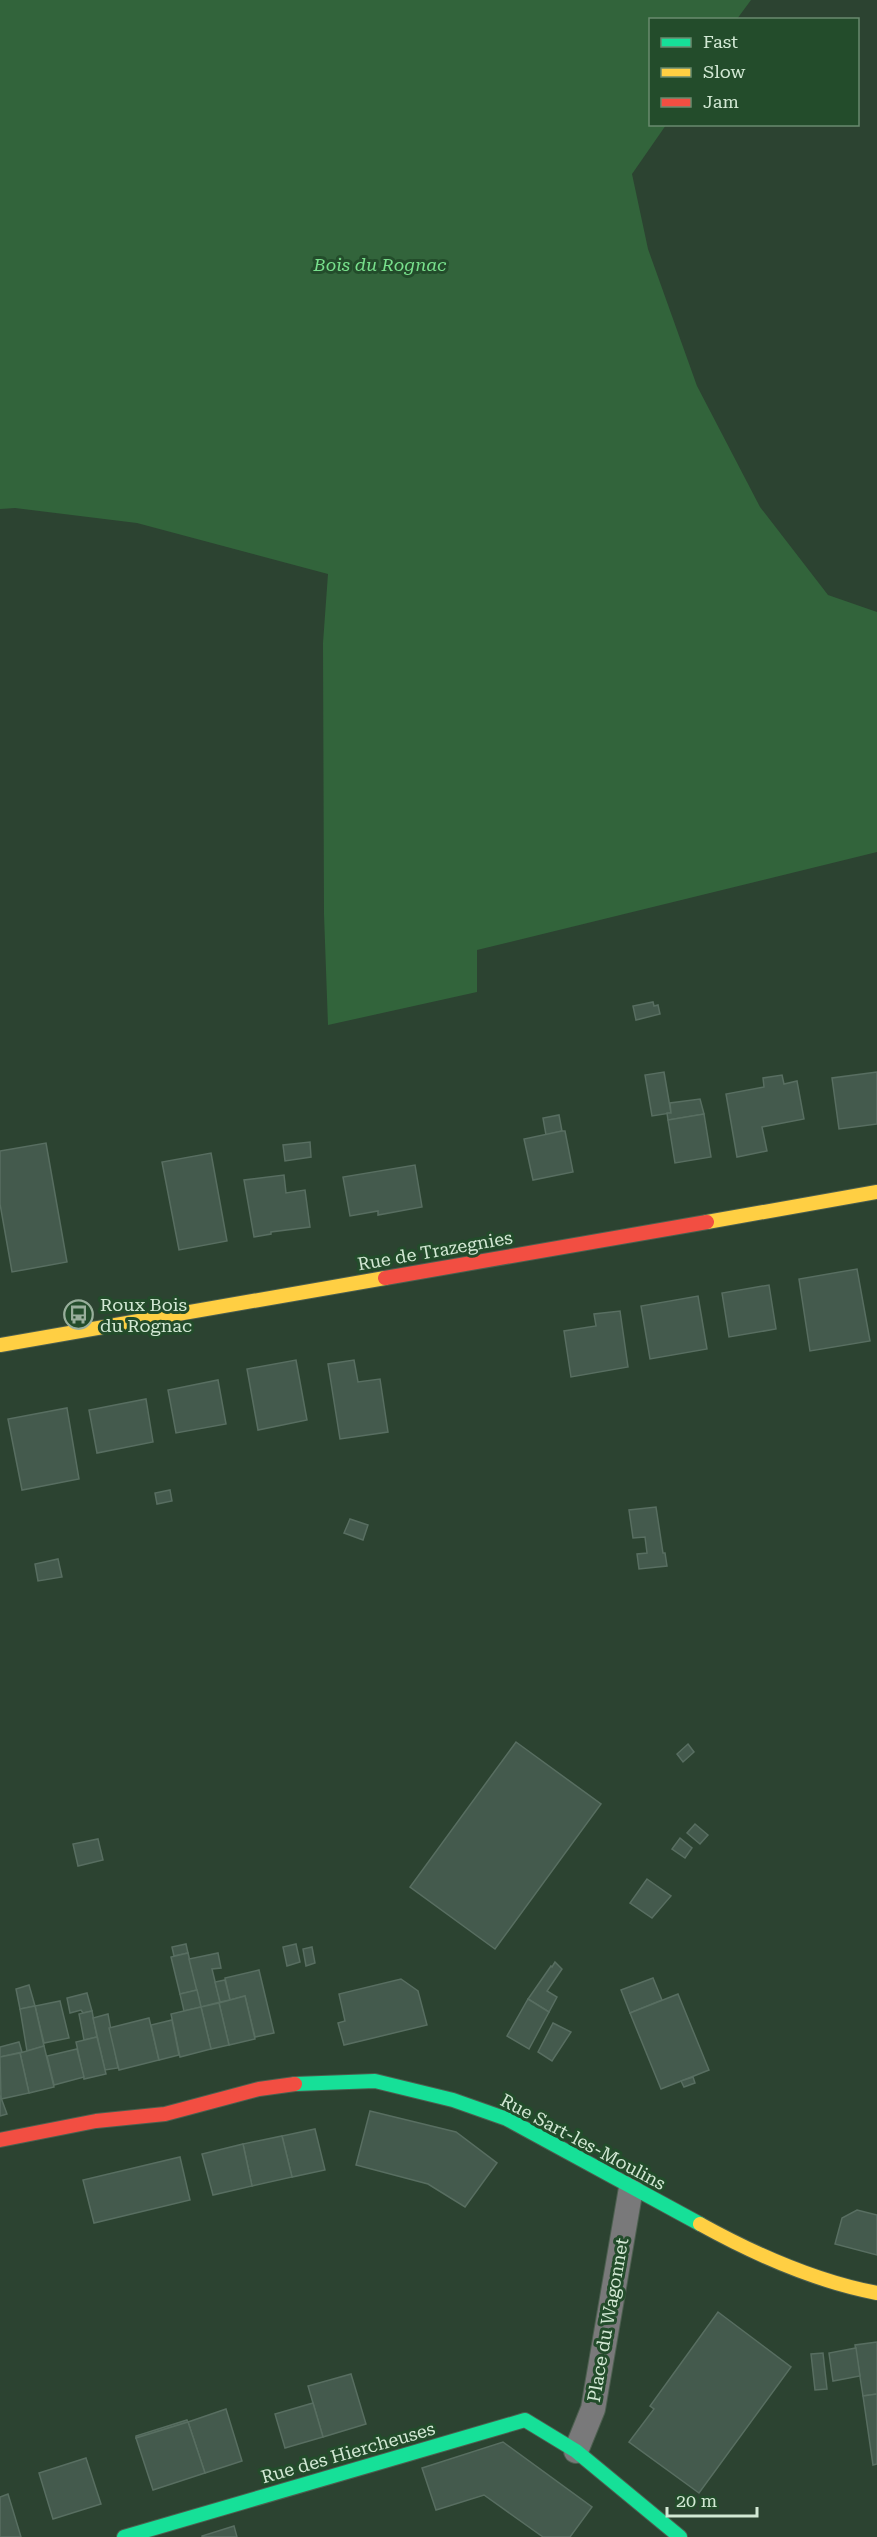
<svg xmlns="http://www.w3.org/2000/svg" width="877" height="2537" viewBox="0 0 877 2537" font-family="'Roboto Serif',serif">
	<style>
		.green { fill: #32643b }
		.building { fill: #445a4d; stroke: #586e61; stroke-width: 1.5 }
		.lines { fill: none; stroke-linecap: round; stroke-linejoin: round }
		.street-casing { stroke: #4c5f4f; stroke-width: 26 }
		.fast-casing { stroke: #4c5f4f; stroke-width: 16 }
		.slow-casing { stroke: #4c5f4f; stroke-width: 16 }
		.jam-casing { stroke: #4c5f4f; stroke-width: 16 }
		.street { stroke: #79797a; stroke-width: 24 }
		.fast { stroke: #16e098; stroke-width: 14 }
		.slow { stroke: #ffcf43; stroke-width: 14 }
		.jam { stroke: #f24e42; stroke-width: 14 }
		.labels { text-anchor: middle; stroke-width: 6; stroke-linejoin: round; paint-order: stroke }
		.park-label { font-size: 18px; font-style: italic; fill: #78e08c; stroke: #234c2b }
		.street-label { font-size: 18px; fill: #d2e8d4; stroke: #234c2b }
		.poi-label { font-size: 18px; fill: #d2e8d4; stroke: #234c2b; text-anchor: start }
	</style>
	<rect width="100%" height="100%" fill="#2c4331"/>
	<polygon class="green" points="0,0 751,0 737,19 650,20 650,124 666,125 632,174 648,249 697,386 760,507 828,595 877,612 877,852 477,950 477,992 328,1025 324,914 323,643 328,574 137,523 15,508 0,509"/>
	<g class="building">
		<polygon points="653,1002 654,1006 658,1005 660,1014 636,1020 633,1006"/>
		<polygon points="664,1072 671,1113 652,1116 645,1075"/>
		<polygon points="877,1072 877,1124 839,1129 832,1078"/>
		<polygon points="782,1075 784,1084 797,1081 804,1119 762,1127 767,1151 737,1157 726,1094 764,1087 763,1078"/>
		<polygon points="700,1099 704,1114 668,1120 667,1113 671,1113 670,1103"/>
		<polygon points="704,1114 711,1157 675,1163 668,1120"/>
		<polygon points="559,1115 562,1131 546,1135 543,1118"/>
		<polygon points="562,1131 565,1131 573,1172 533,1180 524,1139"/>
		<polygon points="310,1142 311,1157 285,1161 283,1145"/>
		<polygon points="46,1143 67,1262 12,1272 0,1204 0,1151"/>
		<polygon points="211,1153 227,1241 179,1250 162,1162"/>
		<polygon points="415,1165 422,1207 378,1215 378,1211 350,1216 343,1177"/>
		<polygon points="284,1175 286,1193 305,1190 310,1227 271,1232 271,1234 254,1237 244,1180"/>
		<polygon points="857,1269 870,1341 810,1351 799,1279"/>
		<polygon points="769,1285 776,1329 729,1337 722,1293"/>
		<polygon points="698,1296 707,1349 650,1359 641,1306"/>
		<polygon points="620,1311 628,1367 571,1377 564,1331 596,1326 594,1314"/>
		<polygon points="296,1360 307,1420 258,1430 247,1369"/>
		<polygon points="354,1360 358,1382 380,1379 388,1432 340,1439 328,1364"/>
		<polygon points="218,1380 226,1424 176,1433 168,1390"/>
		<polygon points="146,1399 153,1442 97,1453 89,1410"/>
		<polygon points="67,1408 79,1479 22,1490 8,1419"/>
		<polygon points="170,1490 172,1501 157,1504 155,1493"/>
		<polygon points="656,1507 663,1553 665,1553 667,1566 639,1569 637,1554 647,1553 645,1537 633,1538 629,1510"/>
		<polygon points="350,1519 368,1525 363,1540 344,1533"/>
		<polygon points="58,1559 62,1577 38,1581 35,1564"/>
		<polygon points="516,1742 601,1804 495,1949 410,1887"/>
		<polygon points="688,1744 694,1752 683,1762 677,1754"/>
		<polygon points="695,1824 708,1835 700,1844 687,1833"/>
		<polygon points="680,1838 692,1848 685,1858 672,1849"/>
		<polygon points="98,1839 103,1860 78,1866 73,1844"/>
		<polygon points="647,1879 671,1896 652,1918 630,1903"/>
		<polygon points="186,1944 188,1953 174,1956 172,1947"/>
		<polygon points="296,1944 300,1962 287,1966 283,1947"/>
		<polygon points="312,1947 315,1963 306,1966 303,1949"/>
		<polygon points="188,1953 197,1990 180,1994 171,1957"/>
		<polygon points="218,1953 221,1968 212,1969 220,2002 201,2007 189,1959"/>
		<polygon points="555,1962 562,1969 547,1991 557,1997 549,2012 528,1999 551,1966 552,1967"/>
		<polygon points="259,1970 274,2033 255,2037 245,1996 230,2000 225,1978"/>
		<polygon points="653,1978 662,2000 630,2013 621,1990"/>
		<polygon points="401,1979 418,1991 427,2025 344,2045 338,2023 345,2021 339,1994"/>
		<polygon points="225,1980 230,2000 220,2002 215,1982"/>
		<polygon points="29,1985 35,2006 20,2009 16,1989"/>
		<polygon points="197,1990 201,2007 184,2011 180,1994"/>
		<polygon points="87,1993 92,2011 83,2013 81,2010 70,2013 67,1998"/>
		<polygon points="678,1994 709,2070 661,2089 630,2013"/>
		<polygon points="245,1996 255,2039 229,2045 219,2003"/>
		<polygon points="528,1999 549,2012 529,2049 507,2036"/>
		<polygon points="60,2001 69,2038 44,2043 35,2006"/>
		<polygon points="219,2003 229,2045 211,2049 201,2007"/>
		<polygon points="35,2006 44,2046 27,2051 20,2009"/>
		<polygon points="201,2007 211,2049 180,2057 171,2014"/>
		<polygon points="92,2011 97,2037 84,2040 79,2014"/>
		<polygon points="108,2014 118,2068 105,2070 93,2018"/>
		<polygon points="149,2018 159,2060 119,2070 109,2028"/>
		<polygon points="172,2020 179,2055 159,2060 151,2025"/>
		<polygon points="553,2023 571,2032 552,2061 538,2052"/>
		<polygon points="97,2037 106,2074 84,2079 76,2042"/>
		<polygon points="19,2042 22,2052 0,2057 0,2047"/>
		<polygon points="44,2046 54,2087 29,2093 20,2053"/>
		<polygon points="77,2049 84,2077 54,2085 47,2056"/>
		<polygon points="20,2053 29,2093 1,2099 0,2057"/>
		<polygon points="693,2077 695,2083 684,2087 681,2081"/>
		<polygon points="0,2095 7,2114 0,2116"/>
		<polygon points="370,2111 456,2132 497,2163 465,2207 428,2184 356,2165"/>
		<polygon points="315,2129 325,2170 292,2177 282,2136"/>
		<polygon points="282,2136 292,2177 252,2186 243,2144"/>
		<polygon points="243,2144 252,2186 213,2195 202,2154"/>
		<polygon points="180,2157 190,2200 94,2223 83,2180"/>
		<polygon points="857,2210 877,2215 877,2255 835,2244 842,2218"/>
		<polygon points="718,2312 791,2367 699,2493 629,2442 654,2409 650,2406"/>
		<polygon points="877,2342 877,2394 863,2396 855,2345"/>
		<polygon points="856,2348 860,2376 833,2381 829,2353"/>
		<polygon points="823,2353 827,2389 815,2390 811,2354"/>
		<polygon points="351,2374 366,2424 323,2437 308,2386"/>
		<polygon points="877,2394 877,2464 873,2465 863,2396"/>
		<polygon points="313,2403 323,2437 285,2448 275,2414"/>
		<polygon points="226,2409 242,2461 205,2473 188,2422"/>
		<polygon points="187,2420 188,2422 136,2438 136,2436"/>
		<polygon points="188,2422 205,2473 153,2490 136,2438"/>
		<polygon points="503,2442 592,2507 570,2537 543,2537 484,2495 436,2510 422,2468"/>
		<polygon points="86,2458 101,2504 53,2519 39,2473"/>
		<polygon points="8,2494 21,2537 0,2537 0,2497"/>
		<polygon points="234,2526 237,2537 202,2537 202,2536"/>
	</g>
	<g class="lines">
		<defs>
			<polyline id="street" points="576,2451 593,2409 631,2188"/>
			<g id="fast">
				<polyline points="295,2084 375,2081 453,2100 507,2119 700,2224"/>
				<polyline points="124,2537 525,2420 576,2451 680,2537"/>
			</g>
			<g id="slow">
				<polyline points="707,1222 877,1192"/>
				<polyline points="0,1345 385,1278"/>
				<path d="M700,2224C756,2255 814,2281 877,2293"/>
			</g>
			<g id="jam">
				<polyline points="385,1278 707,1222"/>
				<polyline points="0,2140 96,2121 165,2114 259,2089 295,2084"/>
			</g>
		</defs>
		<use href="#street" class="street-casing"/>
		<use href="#fast" class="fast-casing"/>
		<use href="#slow" class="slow-casing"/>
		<use href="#jam" class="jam-casing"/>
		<use href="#street" class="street"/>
		<use href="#fast" class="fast"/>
		<use href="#slow" class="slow"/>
		<use href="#jam" class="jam"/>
	</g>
	<defs>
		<symbol id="bus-ring" viewBox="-11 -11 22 22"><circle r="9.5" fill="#234c2b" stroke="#98ae9b" stroke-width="1.5"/><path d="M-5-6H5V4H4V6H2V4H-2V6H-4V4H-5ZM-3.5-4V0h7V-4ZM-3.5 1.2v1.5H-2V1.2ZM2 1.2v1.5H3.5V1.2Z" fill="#98ae9b"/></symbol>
	</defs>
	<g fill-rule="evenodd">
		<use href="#bus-ring" x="62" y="1298" width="33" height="33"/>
	</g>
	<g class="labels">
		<g class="park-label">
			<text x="380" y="271">Bois du Rognac</text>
		</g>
		<g class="street-label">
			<text transform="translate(435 1251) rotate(-10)" y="6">Rue de Trazegnies</text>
			<text transform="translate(583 2142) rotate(28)" y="6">Rue Sart-les-Moulins</text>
			<text transform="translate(608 2320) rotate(-80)" y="6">Place du Wagonnet</text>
			<text transform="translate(348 2453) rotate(-16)" y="6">Rue des Hiercheuses</text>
		</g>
		<g class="poi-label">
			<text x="100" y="1311">Roux Bois<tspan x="100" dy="21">du Rognac</tspan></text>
		</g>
	</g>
	<rect x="649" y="18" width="210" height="108" fill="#234c2b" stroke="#698a6f" stroke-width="1.5"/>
	<rect x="661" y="38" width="30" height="9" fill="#16e098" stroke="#698a6f" stroke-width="1.5"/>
	<text x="703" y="48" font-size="18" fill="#d2e8d4">Fast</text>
	<rect x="661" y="68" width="30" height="9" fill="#ffcf43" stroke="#698a6f" stroke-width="1.5"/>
	<text x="703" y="78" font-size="18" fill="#d2e8d4">Slow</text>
	<rect x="661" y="98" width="30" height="9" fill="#f24e42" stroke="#698a6f" stroke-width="1.5"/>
	<text x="703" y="108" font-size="18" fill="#d2e8d4">Jam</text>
	<path d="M667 2507v9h90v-9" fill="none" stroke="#d2e8d4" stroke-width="3"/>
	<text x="676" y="2507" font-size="18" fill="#d2e8d4" stroke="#234c2b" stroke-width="4.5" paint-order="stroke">20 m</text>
</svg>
